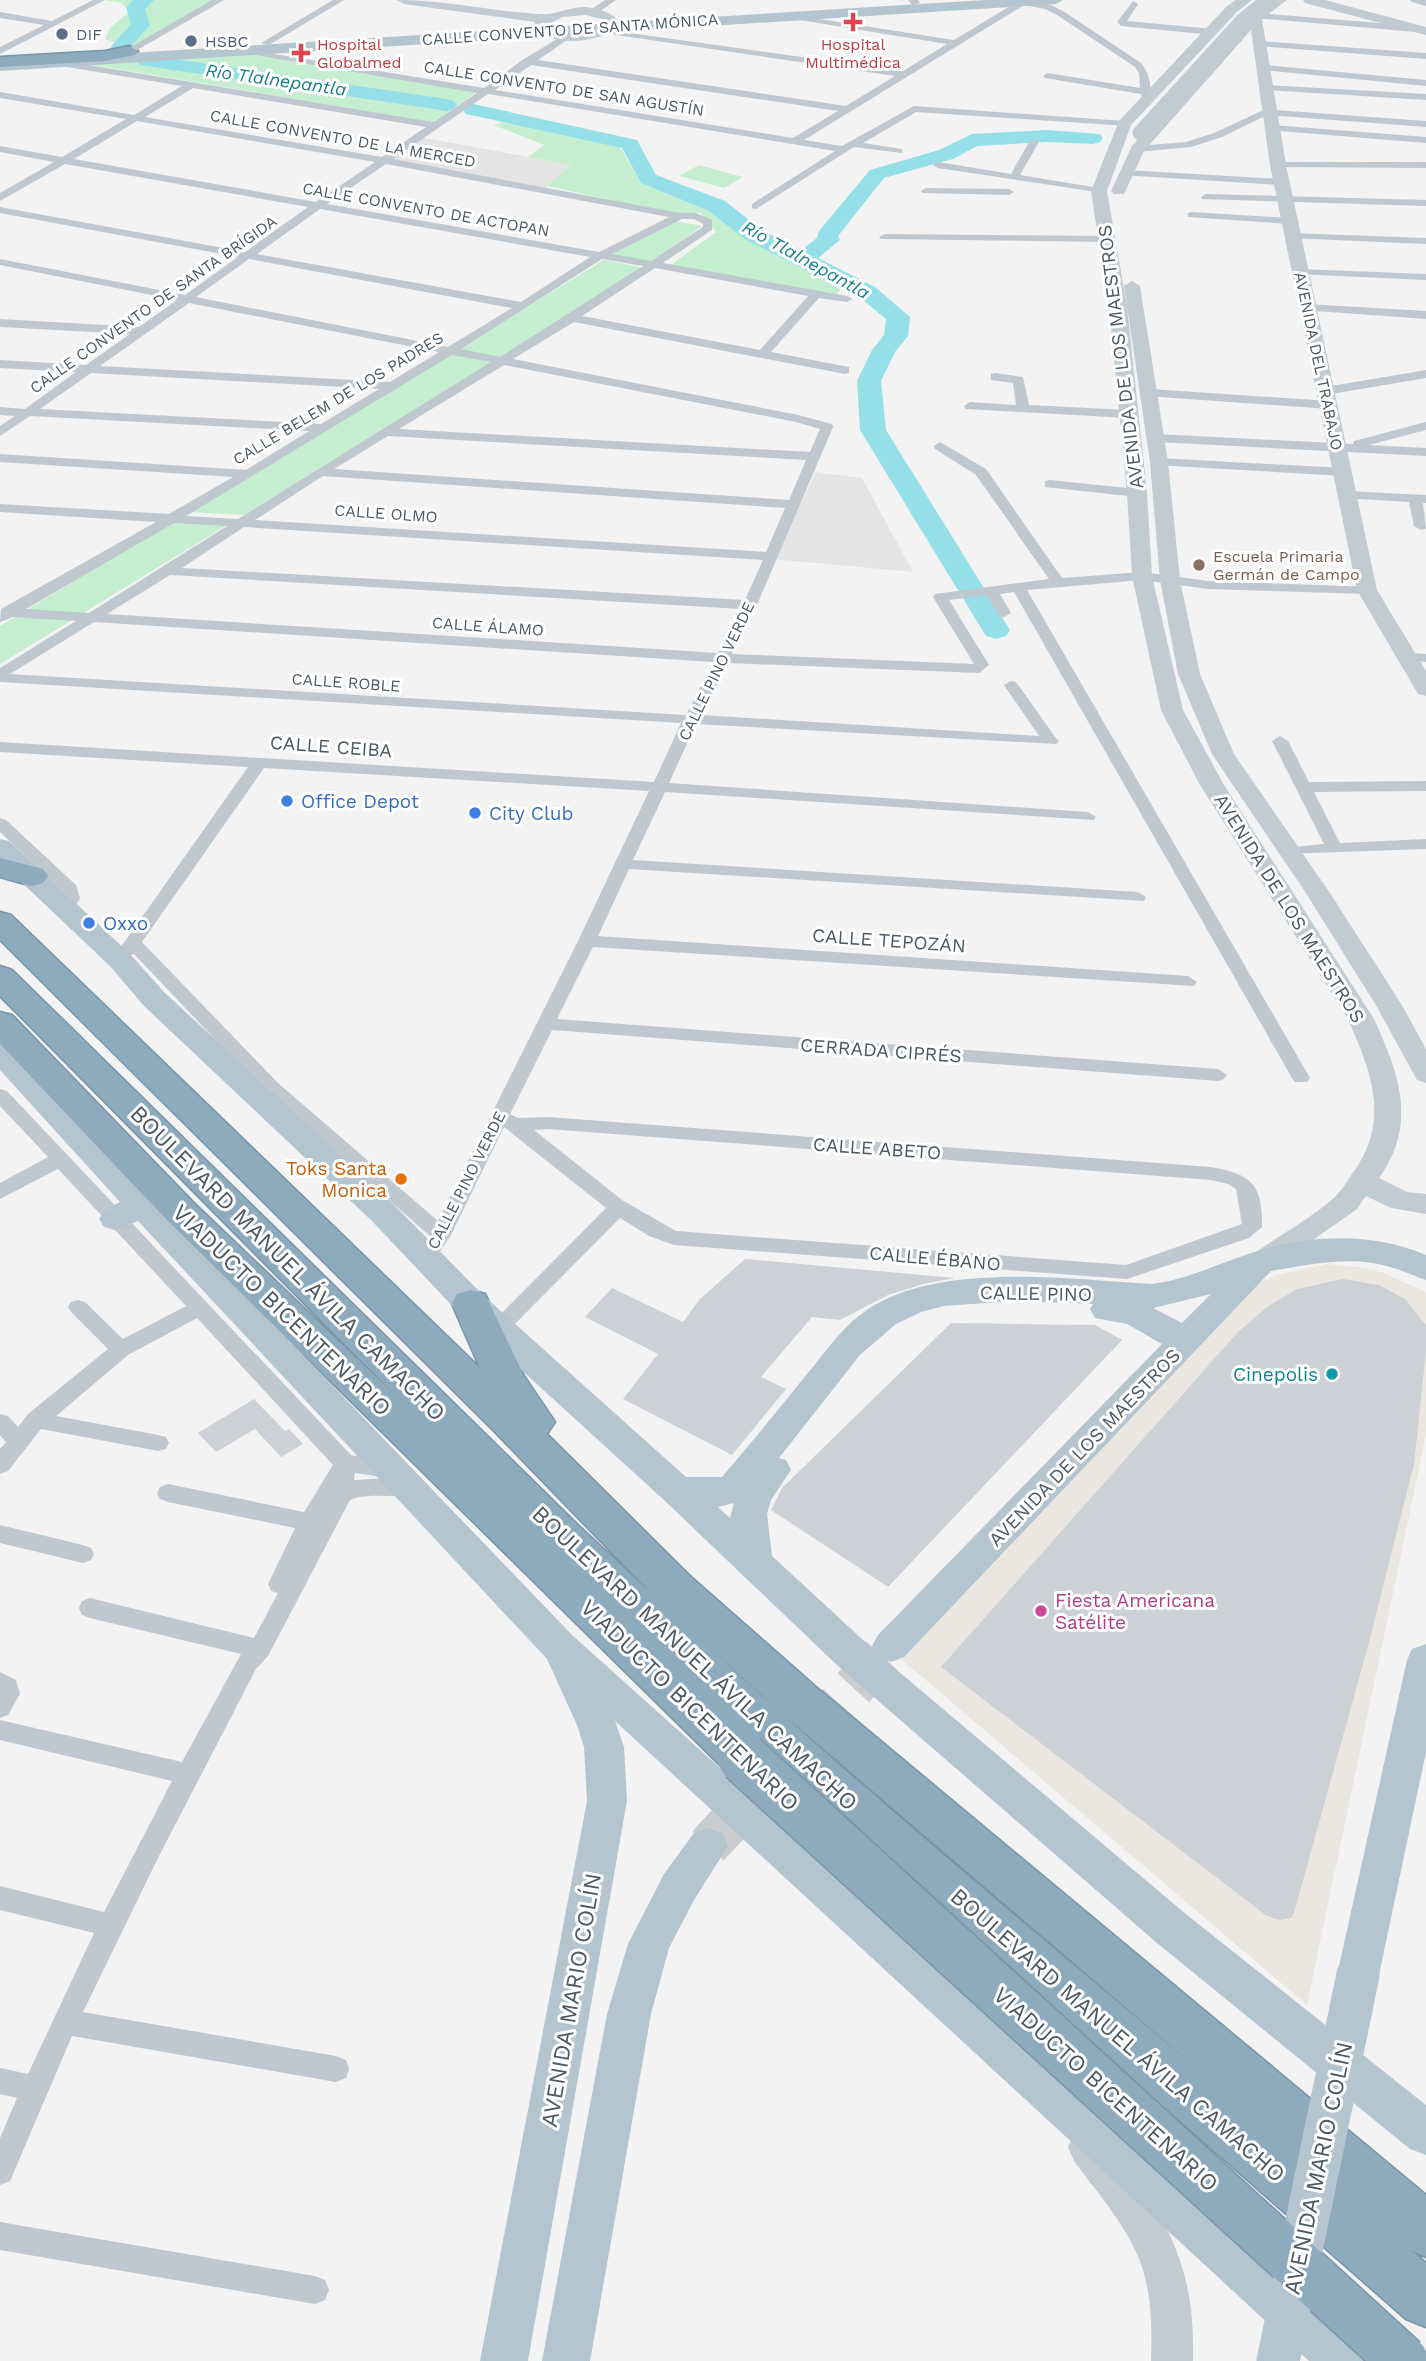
<svg xmlns="http://www.w3.org/2000/svg" width="1426" height="2361" viewBox="0 0 1426 2361" font-family="'Work Sans',sans-serif">
	<style>
		.commercial { fill: #eae7e1 }
		.education { fill: #e5e4e4 }
		.green { fill: #c5eed0 }
		.lines { fill: none; stroke-linecap: round; stroke-linejoin: round }
		.river { fill: #95e0e8; fill-rule: evenodd }
		.building { fill: #cdd0d4 }
		.primary-tunnel { stroke: #caccce; stroke-width: 43; stroke-dasharray: 43 21; stroke-linecap: butt }
		.highway-casing { stroke: #7996a9; stroke-width: 3 }
		.street { fill: #bfc8ce; fill-rule: evenodd }
		.secondary { fill: #c0cbd2; fill-rule: evenodd }
		.primary { fill: #b4c5cf; fill-rule: evenodd }
		.highway { fill: #8eaabd; fill-rule: evenodd }
		.highway-bridge-casing { stroke: #7996a9; stroke-width: 53; stroke-linecap: butt }
		.secondary-bridge { stroke: #c0cbd2; stroke-width: 15 }
		.primary-bridge { stroke: #b4c5cf; stroke-width: 43 }
		.highway-bridge { stroke: #8eaabd; stroke-width: 50 }
		.health-dot { fill: #e0444e; stroke: #fff; stroke-width: 2.5 }
		.service-dot { fill: #5c6f8a; stroke: #fff; stroke-width: 2.5 }
		.education-dot { fill: #8d6e63; stroke: #fff; stroke-width: 2.5 }
		.shop-dot { fill: #3f7fe0; stroke: #fff; stroke-width: 2.5 }
		.food-dot { fill: #e8710a; stroke: #fff; stroke-width: 2.5 }
		.culture-dot { fill: #0f9aa8; stroke: #fff; stroke-width: 2.5 }
		.hotel-dot { fill: #d1479c; stroke: #fff; stroke-width: 2.5 }
		.labels { text-anchor: middle; stroke-width: 6; stroke-linejoin: round; paint-order: stroke }
		.far-street-label { font-size: 16px; fill: #4b585f; stroke: #fff }
		.far-service-label { font-size: 16px; fill: #4e5e75; stroke: #fff; text-anchor: start }
		.far-health-label { font-size: 16px; fill: #be3a42; stroke: #fff; text-anchor: start }
		.far-education-label { font-size: 16px; fill: #785e54; stroke: #fff; text-anchor: start }
		.far-water-label { font-size: 18px; font-style: italic; fill: #157f89; stroke: #fff }
		.street-label { font-size: 19px; fill: #4b585f; stroke: #fff }
		.shop-label { font-size: 19px; fill: #366cbe; stroke: #fff; text-anchor: start }
		.food-label { font-size: 19px; fill: #c56008; stroke: #fff; text-anchor: end }
		.culture-label { font-size: 19px; fill: #0d838f; stroke: #fff; text-anchor: end }
		.hotel-label { font-size: 19px; fill: #b23c85; stroke: #fff; text-anchor: start }
		.near-street-label { font-size: 23px; fill: #4b585f; stroke: #fff }
	</style>
	<rect width="100%" height="100%" fill="#f4f3f3"/>
	<polygon class="commercial" points="1327,1264 1374,1269 1426,1292 1426,1435 1307,2005 901,1659 1239,1299 1257,1284 1276,1275"/>
	<g class="education">
		<polygon points="414,136 572,165 542,191 377,161"/>
		<polygon points="816,472 862,478 913,572 773,559"/>
	</g>
	<g class="green">
		<polygon points="217,0 132,47 110,50 114,42 105,39 110,28 130,11 122,3 105,0"/>
		<polygon points="238,51 477,92 434,122 86,64"/>
		<polygon points="503,122 620,147 641,183 714,213 768,251 843,287 835,296 668,267 716,232 701,213 680,215 547,186 571,165 528,157 544,145 494,125"/>
		<polygon points="699,165 743,177 724,188 679,176"/>
		<polygon points="675,221 702,226 652,263 609,255"/>
		<polygon points="604,260 645,268 500,358 458,349"/>
		<polygon points="451,353 493,362 244,515 187,512"/>
		<polygon points="174,521 227,525 0,664 0,626"/>
	</g>
	<g class="lines">
		<g class="river">
			<polygon points="133,0 154,0 145,9 150,25 127,51 113,51 111,47 131,24 126,7"/>
			<polygon points="147,55 447,99 454,101 457,105 454,109 447,111 140,65 137,61 140,57"/>
			<polygon points="473,104 637,140 656,175 725,201 762,230 801,250 817,238 819,231 870,170 939,150 972,134 1047,130 1100,134 1103,138 1100,142 1093,144 1047,142 977,146 953,159 884,178 838,236 840,240 818,258 875,287 910,317 908,336 895,352 881,381 886,430 1010,630 1006,636 996,639 986,636 860,430 857,381 872,350 884,335 886,319 859,297 746,240 709,211 641,183 622,148 466,114 463,110 466,106"/>
		</g>
	</g>
	<g class="building">
		<polygon points="745,1259 955,1278 923,1284 888,1295 840,1320 812,1317 761,1377 786,1389 732,1455 623,1399 658,1354 585,1317 612,1288 683,1322 700,1299"/>
		<polygon points="1343,1279 1379,1285 1405,1299 1426,1325 1426,1351 1414,1464 1368,1646 1294,1913 1291,1918 1280,1920 1267,1916 941,1667 1238,1332 1267,1307 1297,1289"/>
		<polygon points="951,1323 1095,1325 1122,1340 888,1587 771,1510 782,1488"/>
		<polygon points="254,1399 285,1431 289,1429 303,1444 281,1457 255,1429 216,1452 198,1433"/>
	</g>
	<g class="lines">
		<g class="primary-tunnel">
			<polyline points="810,1735 886,1652"/>
			<polyline points="708,1846 756,1794"/>
		</g>
		<defs>
			<g id="highway">
				<polygon points="129,46 138,51 135,55 105,61 0,67 0,57 105,51"/>
				<polygon points="0,858 43,869 48,876 43,883 32,886 0,877"/>
				<path d="M0,912L11,915L480,1368L452,1304L457,1294L471,1290L485,1294L524,1376L555,1422L547,1434L692,1578L817,1688L1426,2195V2257L1412,2251L1426,2263V2327L1406,2319L766,1758L759,1772L743,1778L727,1772L167,1220L0,1044V1012L12,1015L193,1202L396,1396L0,996V966L12,970L579,1526L652,1594L494,1431L0,940ZM702,1641L785,1716L1207,2077C1037,1934 865,1792 702,1641Z"/>
			</g>
		</defs>
		<use href="#highway" class="highway-casing"/>
		<g class="street">
			<polygon points="93,0 105,0 0,54 0,47 44,25 0,18 0,12 52,21"/>
			<polygon points="212,0 224,0 132,53 124,51"/>
			<polygon points="333,0 344,0 269,45 261,43"/>
			<polygon points="605,0 616,0 596,14 590,14 590,10"/>
			<polygon points="908,0 918,0 920,3 912,5"/>
			<path d="M1020,0L1051,5L1063,11L1141,63C1151,75 1152,89 1149,102H1143L1141,94L1045,78L1043,76L1048,73L1140,88L1139,73L1135,67L1057,15L1045,9L1024,5L804,140L842,146L914,106L1124,121L1128,122V126L916,112L863,143L902,149V153L854,147L756,209L752,208V204L835,151L488,94L393,159L680,213H696L712,220V230L663,263L847,296L853,299L847,302L819,298L771,352L849,367V373L845,374L574,322L513,359L798,415L832,424L833,427L757,605L732,654L974,664L933,597L935,594L1049,579L976,475L935,449L934,446L940,442L986,469L1062,578L1142,572L1208,581L1372,587L1374,590L1367,594L1208,589L1142,580L1027,590L1310,1078L1307,1082H1295L1292,1078L1014,592L1000,594L1011,613L1004,617L999,616L987,595L949,600L989,665L979,673L728,663L701,715L1039,736L1004,685L1011,681L1016,682L1056,738L1059,741L1056,744L696,724L669,783L1088,812L1096,817L1094,820L665,792L633,860L1138,892L1146,897L1144,901L629,869L598,936L1188,976L1197,982L1194,986L593,947L557,1019L1218,1069L1227,1075L1224,1079L1218,1081L552,1030L510,1114L518,1118L548,1117L1211,1167C1251,1174 1263,1184 1262,1227L1249,1238L1127,1279L674,1245L649,1236L620,1218L505,1334L498,1337L491,1334L488,1329L491,1324L606,1208L504,1127L451,1235L434,1260H420L417,1255L430,1236L264,1091L134,954L127,956L118,951L248,767L0,752V742L654,782L681,723L0,682V668L76,621L13,617L0,622L1,609L156,522L0,512V504L169,514L233,477L0,462V454L246,470L309,431L30,416L0,436V426L15,416L0,415V407L25,409L76,372L0,368V360L86,365L130,334L0,327V319L139,327L177,300L0,265V259L185,295L238,257L0,213V207L245,252L308,207L65,164L0,201V193L54,162L0,152V146L62,157L126,119L0,98V92L134,115L182,86L55,65L53,63L58,60L434,122L477,93L232,51L237,48L484,88L524,59L567,33L570,34V38L538,60L846,106L895,76L596,32L601,29L903,71L947,44L775,16L780,13L954,40ZM531,65L838,111L793,138L495,90ZM193,88L426,127L382,157L145,117ZM137,121L375,162L316,202L74,159ZM386,164L669,217L599,252L327,204ZM320,209L590,257L521,302L257,254ZM682,219H694L703,224V227L651,261L612,254ZM249,259L512,308L448,347L196,297ZM602,259L643,266L500,357L461,349ZM655,268L808,296L760,350L582,316ZM189,303L439,352L390,382L100,366ZM452,355L491,362L238,519L186,516ZM504,365L796,422L820,429L810,452L399,429ZM91,373L379,389L321,424L40,409ZM388,436L806,460L789,500L334,469ZM323,476L785,508L766,552L255,520ZM174,523L227,526L89,613L26,609ZM244,527L763,560L745,600L182,568ZM170,575L741,609L718,653L107,614ZM94,622L713,662L686,715L10,674ZM264,768L649,791L578,941L438,1221L278,1083L142,942ZM548,1129L1211,1180L1228,1184L1236,1189L1242,1224L1126,1265L676,1231L622,1200L534,1130Z"/>
			<polygon points="1410,0 1426,0 1426,6 1412,2"/>
			<polygon points="1133,1 1138,4 1127,21 1213,29 1218,32 1213,35 1121,26 1117,22"/>
			<polygon points="1258,13 1416,26 1421,29 1416,32 1255,18 1255,14"/>
			<polygon points="1261,41 1426,53 1426,59 1258,46 1258,42"/>
			<polygon points="1265,65 1426,80 1426,86 1262,70 1260,68"/>
			<polygon points="1267,85 1426,94 1426,100 1264,90 1262,88"/>
			<polygon points="1270,107 1275,110 1426,121 1426,127 1267,115 1222,137 1191,147 1137,152 1132,149 1137,146 1186,142 1214,133"/>
			<polygon points="1272,125 1426,137 1426,143 1268,130 1267,128"/>
			<polygon points="1034,139 1039,142 1020,175 1099,188 1104,191 1103,193 938,168 933,165 938,162 1011,174 1029,142"/>
			<polygon points="1278,162 1426,162 1426,168 1274,167 1273,165"/>
			<polygon points="1125,170 1282,179 1287,182 1282,185 1121,175 1121,171"/>
			<polygon points="926,188 1009,189 1014,192 1009,195 922,193 921,191"/>
			<polygon points="1206,194 1426,200 1426,206 1202,199 1201,197"/>
			<polygon points="1192,212 1289,218 1294,221 1289,224 1188,217 1188,213"/>
			<polygon points="1292,233 1426,238 1426,244 1288,238 1288,234"/>
			<polygon points="885,234 1107,236 1113,239 1107,242 881,239 879,237"/>
			<polygon points="1299,269 1426,274 1426,280 1295,274 1293,272"/>
			<polygon points="1306,304 1426,311 1426,319 1302,310 1300,308"/>
			<polygon points="1426,370 1426,378 1325,395 1319,391 1325,387"/>
			<polygon points="995,373 1023,377 1029,405 1127,410 1133,414 1127,418 966,409 964,406 970,402 1016,405 1013,383 991,380 991,374"/>
			<polygon points="1150,389 1329,401 1335,405 1329,409 1146,396 1146,390"/>
			<polygon points="1426,422 1426,430 1369,445 1426,448 1426,456 1156,442 1150,438 1156,434 1353,444 1354,441"/>
			<polygon points="1159,458 1343,468 1350,472 1343,476 1154,465 1152,462"/>
			<polygon points="1050,480 1137,489 1144,493 1137,497 1045,487 1045,481"/>
			<polygon points="1347,491 1426,495 1426,503 1423,503 1426,529 1421,530 1414,526 1409,502 1342,498 1342,492"/>
			<polygon points="1409,653 1426,654 1426,662 1404,660 1402,657 1404,654"/>
			<polygon points="1280,736 1288,741 1309,782 1426,781 1426,791 1314,792 1340,843 1426,839 1426,849 1283,854 1281,851 1283,848 1324,844 1272,741"/>
			<polygon points="0,818 6,820 76,885 80,898 72,912 60,912 58,908 64,898 62,891 0,832"/>
			<path d="M0,1089L7,1091L351,1455L398,1464L401,1470L398,1476L391,1478L416,1481L419,1487L416,1493C394,1500 371,1491 350,1500L268,1656L256,1669L158,1858L83,2012L336,2056L346,2060L349,2069L346,2078L336,2082L72,2036L10,2181L0,2185V2138L17,2098L0,2094V2068L28,2074L94,1933L0,1910V1886L104,1912L172,1781L0,1740V1720L182,1762L241,1654L90,1618L82,1615L79,1608L82,1601L90,1598L254,1638L278,1593L271,1591L268,1584L295,1528L168,1502L160,1499L157,1493L160,1487L168,1484L304,1512L333,1465L197,1318L128,1355L56,1416L158,1435L166,1437L169,1443L166,1449L158,1451L41,1429L8,1471L0,1474V1449L6,1442L0,1435V1414L8,1416L18,1427L28,1414L108,1349L71,1312L68,1307L71,1302L78,1300L85,1302L123,1339L186,1306L58,1169L0,1199V1183L48,1157L0,1106ZM355,1473L389,1478L354,1480Z"/>
			<polygon points="0,1525 83,1545 91,1548 94,1554 91,1560 83,1563 0,1543"/>
			<polygon points="0,1672 16,1680 20,1694 8,1715 0,1718"/>
			<polygon points="0,2222 315,2276 325,2280 329,2290 325,2300 315,2304 0,2250"/>
		</g>
		<g class="secondary">
			<path d="M397,0C445,0 491,11 538,14C554,16 570,6 586,7C599,9 612,12 620,22L617,29C593,43 553,48 532,26L535,22L404,4ZM585,15L602,19L606,24C588,35 564,37 546,25L563,17Z"/>
			<path d="M1236,0H1252L1237,12L1131,125L1107,191L1127,307L1147,493L1152,576L1183,710L1224,785L1374,1019C1399,1074 1418,1123 1379,1178L1407,1192L1426,1194V1214L1391,1208L1366,1196L1357,1209L1273,1268L1263,1271L1253,1268L1248,1261L1253,1254C1280,1235 1312,1218 1336,1196C1342,1190 1347,1181 1352,1174C1391,1121 1372,1074 1348,1019L1200,785L1161,710L1132,576L1127,493L1109,307L1091,191L1119,121L1227,6Z"/>
			<polygon points="1271,0 1287,0 1262,19 1286,165 1377,590 1426,671 1426,696 1418,694 1415,689 1357,590 1270,165 1251,30 1144,151 1124,194 1114,194 1111,191 1132,146 1250,15"/>
			<polygon points="1303,0 1325,0 1426,27 1426,35 1305,3"/>
			<polygon points="1132,281 1140,286 1168,462 1180,580 1200,674 1234,754 1330,893 1403,1007 1426,1049 1426,1083 1417,1080 1377,1007 1306,893 1212,754 1178,674 1160,580 1150,462 1124,286"/>
			<path d="M1088,2127C1107,2135 1116,2151 1128,2168C1176,2233 1195,2279 1193,2361H1151C1152,2330 1152,2300 1143,2270C1131,2230 1098,2194 1074,2161L1068,2147L1074,2133Z"/>
		</g>
		<g class="primary">
			<polygon points="985,0 1063,0 1056,4 0,71 0,61"/>
			<path d="M0,839L9,841L130,954L164,992L394,1205L483,1295L686,1477H722C751,1443 779,1409 807,1374C824,1354 839,1331 860,1315C930,1260 1067,1279 1151,1284C1186,1280 1215,1265 1248,1254C1306,1235 1369,1231 1426,1255V1280C1414,1276 1402,1270 1390,1267C1349,1255 1311,1265 1271,1271L904,1657L891,1662L885,1660L1187,1915L1426,2105V2155L1410,2149L1157,1943L838,1666L664,1500L459,1313L372,1221L144,1006L110,966L0,862ZM1211,1294L1182,1323L1153,1308ZM1014,1301L1093,1304L1090,1309L1095,1318L1127,1324L1162,1344L878,1635L872,1646L875,1651L772,1556L767,1514L771,1500L791,1470L786,1460L779,1458L860,1355L896,1324L921,1312L944,1306ZM734,1503L730,1518L718,1507Z"/>
			<polygon points="0,1042 10,1045 236,1285 572,1635 1362,2344 1369,2361 1309,2361 615,1721 624,1747 627,1801 528,2361 480,2361 587,1801 584,1747 577,1725 547,1659 138,1221 115,1230 104,1227 99,1219 104,1211 120,1202 0,1070"/>
			<polygon points="1426,1644 1426,1752 1379,1975 1373,1989 1358,1995 1343,1989 1337,1975 1407,1660 1412,1649"/>
			<polygon points="708,1828 722,1833 728,1846 694,1900 669,1948 651,2014 590,2361 542,2361 607,2014 628,1944 664,1874 694,1833"/>
		</g>
		<use href="#highway" class="highway"/>
		<defs>
			<polyline id="highway-bridge" points="743,1758 1403,2361"/>
		</defs>
		<use href="#highway-bridge" class="highway-bridge-casing"/>
		<polyline class="secondary-bridge" points="1140,133 1243,20 1268,0"/>
		<polyline class="primary-bridge" points="1278,2361 1358,1975"/>
		<use href="#highway-bridge" class="highway-bridge"/>
	</g>
	<g class="health-dot">
		<path d="M849.5 11.5h7v7h7v7h-7v7h-7v-7h-7v-7h7z"/>
		<path d="M297.5 42.5h7v7h7v7h-7v7h-7v-7h-7v-7h7z"/>
	</g>
	<g class="service-dot">
		<circle cx="62" cy="34" r="7"/>
		<circle cx="191" cy="41" r="7"/>
	</g>
	<circle class="education-dot" cx="1199" cy="565" r="7"/>
	<g class="shop-dot">
		<circle cx="287" cy="801" r="7"/>
		<circle cx="475" cy="813" r="7"/>
		<circle cx="89" cy="923" r="7"/>
	</g>
	<circle class="food-dot" cx="401" cy="1179" r="7"/>
	<circle class="culture-dot" cx="1332" cy="1374" r="7"/>
	<circle class="hotel-dot" cx="1041" cy="1611" r="7"/>
	<g class="labels">
		<g class="far-street-label">
			<text transform="translate(570 29) rotate(-4)" y="6">CALLE CONVENTO DE SANTA MÓNICA</text>
			<text transform="translate(564 88) rotate(9)" y="6">CALLE CONVENTO DE SAN AGUSTÍN</text>
			<text transform="translate(343 138) rotate(10)" y="6">CALLE CONVENTO DE LA MERCED</text>
			<text transform="translate(426 209) rotate(10)" y="6">CALLE CONVENTO DE ACTOPAN</text>
			<text transform="translate(153 304) rotate(-35)" y="6">CALLE CONVENTO DE SANTA BRÍGIDA</text>
			<text transform="translate(1319 361) rotate(78)" y="6">AVENIDA DEL TRABAJO</text>
			<text transform="translate(338 398) rotate(-31)" y="6">CALLE BELEM DE LOS PADRES</text>
			<text transform="translate(386 513) rotate(4)" y="6">CALLE OLMO</text>
			<text transform="translate(488 626) rotate(4)" y="6">CALLE ÁLAMO</text>
			<text transform="translate(716 671) rotate(-64)" y="6">CALLE PINO VERDE</text>
			<text transform="translate(346 682) rotate(4)" y="6">CALLE ROBLE</text>
			<text transform="translate(466 1180) rotate(-63)" y="6">CALLE PINO VERDE</text>
		</g>
		<g class="far-service-label">
			<text x="76" y="40">DIF</text>
			<text x="205" y="47">HSBC</text>
		</g>
		<g class="far-health-label">
			<text x="317" y="50">Hospital<tspan x="317" dy="18">Globalmed</tspan></text>
			<text x="853" y="50" text-anchor="middle">Hospital<tspan x="853" dy="18">Multimédica</tspan></text>
		</g>
		<g class="far-education-label">
			<text x="1213" y="562">Escuela Primaria<tspan x="1213" dy="18">Germán de Campo</tspan></text>
		</g>
		<g class="far-water-label">
			<text transform="translate(276 80) rotate(8)" y="6">Río Tlalnepantla</text>
			<text transform="translate(806 260) rotate(29)" y="6">Río Tlalnepantla</text>
		</g>
		<g class="street-label">
			<text transform="translate(1120 357) rotate(-97)" y="7">AVENIDA DE LOS MAESTROS</text>
			<text transform="translate(331 746) rotate(4)" y="7">CALLE CEIBA</text>
			<text transform="translate(1290 908) rotate(58)" y="7">AVENIDA DE LOS MAESTROS</text>
			<text transform="translate(889 940) rotate(4)" y="7">CALLE TEPOZÁN</text>
			<text transform="translate(881 1050) rotate(4)" y="7">CERRADA CIPRÉS</text>
			<text transform="translate(877 1148) rotate(4)" y="7">CALLE ABETO</text>
			<text transform="translate(935 1258) rotate(5)" y="7">CALLE ÉBANO</text>
			<text transform="translate(1036 1293) rotate(1)" y="7">CALLE PINO</text>
			<text transform="translate(1084 1447) rotate(-46)" y="7">AVENIDA DE LOS MAESTROS</text>
		</g>
		<g class="shop-label">
			<text x="301" y="808">Office Depot</text>
			<text x="489" y="820">City Club</text>
			<text x="103" y="930">Oxxo</text>
		</g>
		<g class="food-label">
			<text x="387" y="1175">Toks Santa<tspan x="387" dy="22">Monica</tspan></text>
		</g>
		<g class="culture-label">
			<text x="1318" y="1381">Cinepolis</text>
		</g>
		<g class="hotel-label">
			<text x="1055" y="1607">Fiesta Americana<tspan x="1055" dy="22">Satélite</tspan></text>
		</g>
		<g class="near-street-label">
			<text transform="translate(288 1263) rotate(45)" y="8">BOULEVARD MANUEL ÁVILA CAMACHO</text>
			<text transform="translate(282 1310) rotate(44)" y="8">VIADUCTO BICENTENARIO</text>
			<text transform="translate(695 1658) rotate(43)" y="8">BOULEVARD MANUEL ÁVILA CAMACHO</text>
			<text transform="translate(690 1705) rotate(44)" y="8">VIADUCTO BICENTENARIO</text>
			<text transform="translate(571 2000) rotate(-80)" y="8">AVENIDA MARIO COLÍN</text>
			<text transform="translate(1118 2035) rotate(41)" y="8">BOULEVARD MANUEL ÁVILA CAMACHO</text>
			<text transform="translate(1106 2089) rotate(42)" y="8">VIADUCTO BICENTENARIO</text>
			<text transform="translate(1318 2168) rotate(-78)" y="8">AVENIDA MARIO COLÍN</text>
		</g>
	</g>
</svg>
